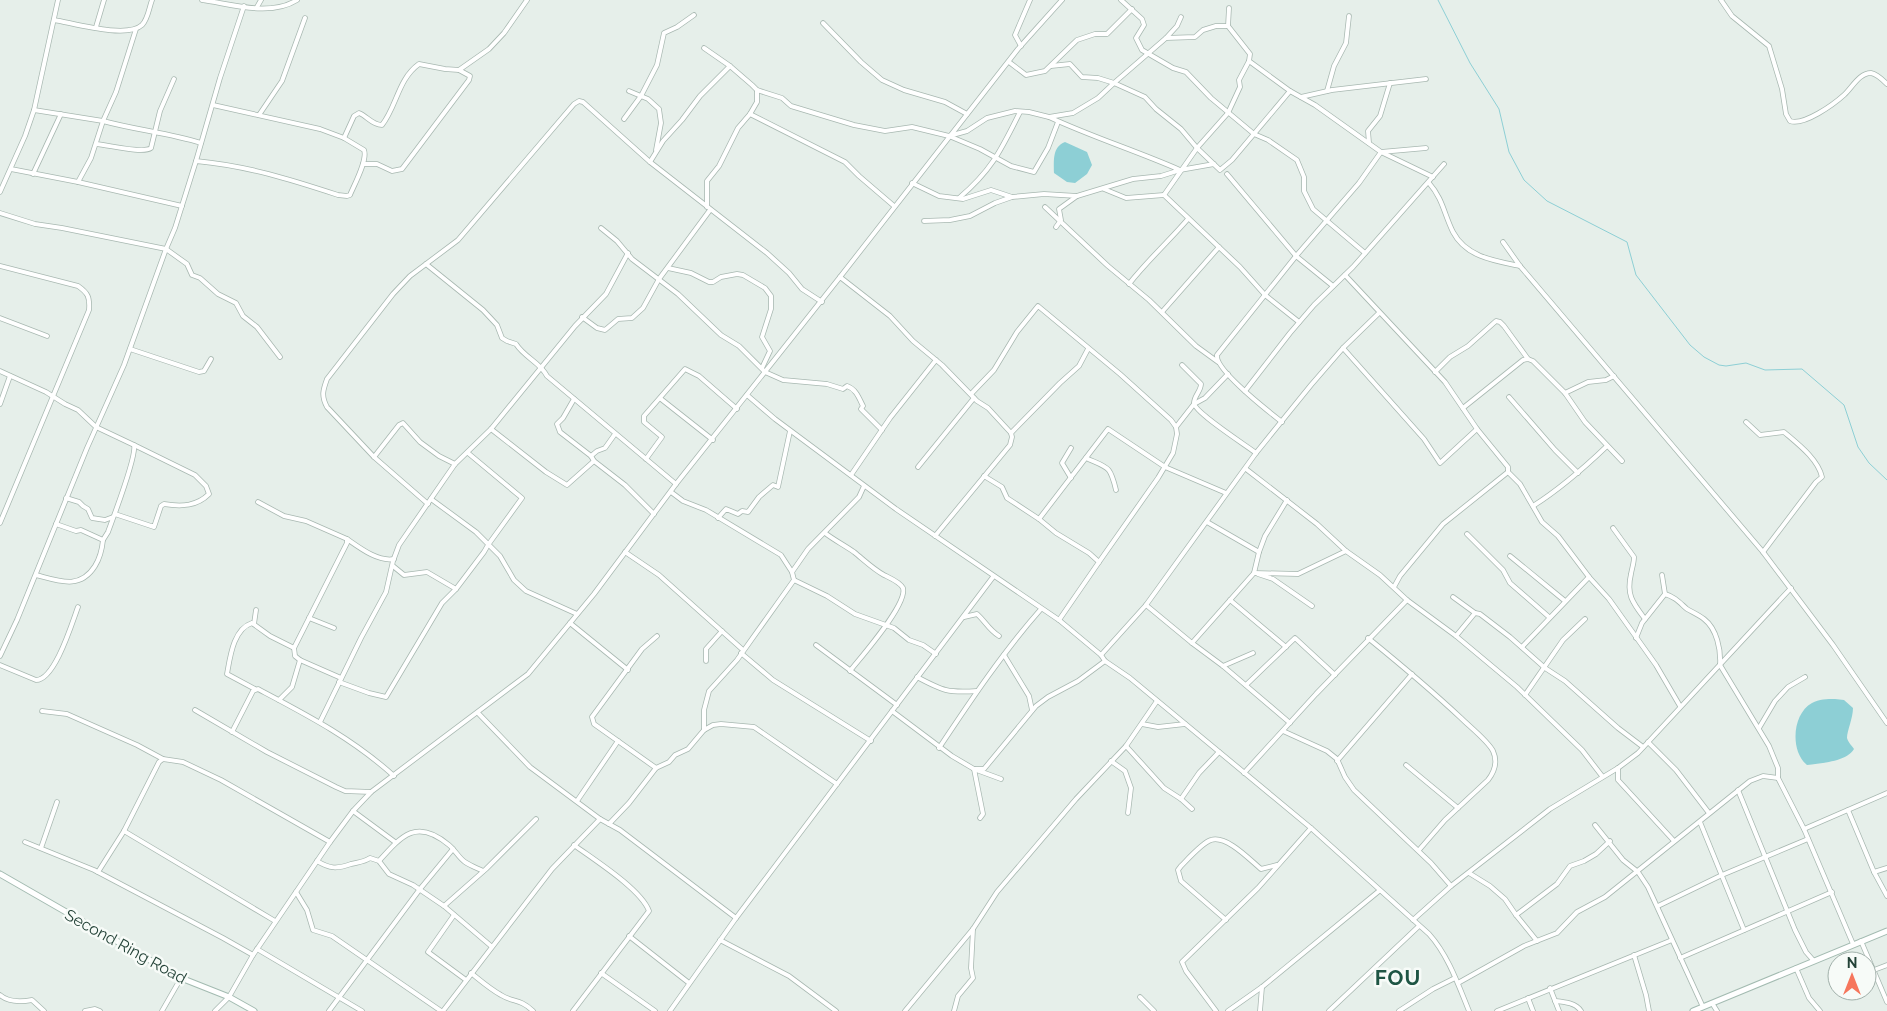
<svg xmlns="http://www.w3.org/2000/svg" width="1887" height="1011" viewBox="0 0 1887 1011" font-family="Raleway,sans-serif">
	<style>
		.water { fill: #8dcfd5 }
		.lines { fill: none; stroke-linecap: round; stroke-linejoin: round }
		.stream { stroke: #8dcfd5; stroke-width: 1 }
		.street-casing { stroke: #a8b8b1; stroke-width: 5.5 }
		.secondary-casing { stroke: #a3bbb1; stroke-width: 7 }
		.street { stroke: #fff; stroke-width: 4 }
		.secondary { stroke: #fff; stroke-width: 5 }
		.labels { text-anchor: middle; stroke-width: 5; stroke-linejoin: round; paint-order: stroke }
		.street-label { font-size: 16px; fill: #234237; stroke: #f7fbf8 }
		.district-label { font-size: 21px; font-weight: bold; letter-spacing: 1px; fill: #1e5544; stroke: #f7fbf8 }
	</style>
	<rect width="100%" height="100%" fill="#e6efea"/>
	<g class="water">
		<path d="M1065,142L1087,152L1092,165L1087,174L1075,183L1067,182L1054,173C1054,161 1052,147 1065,142Z"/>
		<path d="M1835,699L1844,700L1853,708C1853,718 1847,731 1847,738C1848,742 1852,746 1854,749C1846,762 1821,763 1807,765C1790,751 1792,714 1812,703C1819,699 1827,699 1835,699Z"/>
	</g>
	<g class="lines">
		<polyline class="stream" points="1438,0 1470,63 1499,109 1509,152 1524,180 1547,201 1627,242 1636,275 1690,345 1704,357 1719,365 1726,366 1746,363 1765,370 1802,369 1844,405 1858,447 1869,463 1887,480"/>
		<defs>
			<g id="street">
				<path d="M202,0C231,4 270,17 297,0"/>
				<polyline points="1121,0 1142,19 1144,25 1136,38 1142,50 1173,68 1186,72 1211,98 1254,134 1268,140 1297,160 1304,177 1304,191 1313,209 1365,253"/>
				<path d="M1721,0L1732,16L1769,46L1782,89L1786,114L1790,121C1804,126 1834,104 1844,95C1852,88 1859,73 1871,73C1877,74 1883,80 1887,84"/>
				<polyline points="257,7 261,0"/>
				<polyline points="1229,8 1228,26 1250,54 1249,61 1290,91 1315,105 1381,152 1433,177"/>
				<path d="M54,20C73,23 127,39 142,25C148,19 149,8 152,0"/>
				<polyline points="823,23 861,62 882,80 904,90 945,102 967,114"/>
				<polyline points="96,27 104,0"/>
				<path d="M136,29L116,92L103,121C136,130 169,133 201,143"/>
				<polyline points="1166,38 1177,26 1181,17"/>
				<polyline points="1021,46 1015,35 1030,0"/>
				<polyline points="704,48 730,66 752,85 757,90 757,102 750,114 738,128 719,166 707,181 707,207"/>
				<polyline points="1249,61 1239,80 1240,87 1228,113 1197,148 1164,195 1240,267 1265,295 1299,322"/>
				<polyline points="1009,62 1026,75 1045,71 1077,40 1095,34 1107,34 1132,9"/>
				<polyline points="1051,66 1070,64 1082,77 1098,78 1114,83 1166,38 1195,37 1203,30 1216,26 1228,26"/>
				<polyline points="459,70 489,49 504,33 527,0"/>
				<polyline points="757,90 782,98 791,106 854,125 885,131 912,127 949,136 980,149 1011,166 1034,172 1048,148 1058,122"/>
				<polyline points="629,91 648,99 659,109 661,123 656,150"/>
				<polyline points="1327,91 1334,66 1346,43 1349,16"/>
				<polyline points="1301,97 1332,90 1426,79"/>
				<polyline points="34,110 103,121 91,158 78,182"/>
				<polyline points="750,114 845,162 859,176 894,206"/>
				<polyline points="259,115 282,81 305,18"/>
				<path d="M1049,117C1092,137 1137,151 1180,170L1161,176L1133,179L1077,196L1059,209L1061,220L1056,227"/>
				<polyline points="624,119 641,96 657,65 664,33 677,27 694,15"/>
				<polyline points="949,136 967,131 987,118 1015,111 1029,112 1049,117 1073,113 1098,98 1114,83 1145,97 1156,109 1181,129 1197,148 1220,170 1232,160 1290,91"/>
				<path d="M344,138L354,116L359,113C367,116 372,125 382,125C397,106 398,79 419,64L445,69L459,70L470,76L469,80L402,169L392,171L377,164H363"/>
				<polyline points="1369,143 1368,131 1380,116 1390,83"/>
				<path d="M96,144C109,145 143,154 151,148L160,111L174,79"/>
				<polyline points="196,161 220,78 244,6"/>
				<polyline points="650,162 663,141 682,120 700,96 730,66"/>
				<polyline points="11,169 78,182 182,206"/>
				<polyline points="1180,170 1214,164"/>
				<polyline points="33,174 61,114"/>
				<polyline points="1227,174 1296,256 1333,286"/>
				<polyline points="912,183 939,196 963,199 991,190 1012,197 1044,194 1077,196"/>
				<path d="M1429,183C1443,199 1444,214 1453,232C1466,257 1495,261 1520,266"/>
				<polyline points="1104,189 1126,198 1164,195"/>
				<polyline points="0,192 25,136 34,110 58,0"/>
				<path d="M959,198C992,170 1001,150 1020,112"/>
				<polyline points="1045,207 1108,266 1149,300 1196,346 1218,362"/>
				<polyline points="0,213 35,224 62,228 166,249 187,264 192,275 200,278 218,294 236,303 243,316 257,327 280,357"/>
				<polyline points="924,221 950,220 970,216 995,203 1012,197"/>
				<path d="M601,228L617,241L632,259L678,294L721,335L739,346L765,372L783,380L827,384L843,389L847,386C856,389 859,398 863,406L861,409L882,430"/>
				<polyline points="1503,242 1520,266 1763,552 1833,645 1887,723"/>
				<path d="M426,264L483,310L497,325L502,338L507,341L516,344C525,358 540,362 547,376L676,484"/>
				<path d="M0,266L78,286C88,293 90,297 89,310L0,523"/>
				<polyline points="668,268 691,273 709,282 713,282 721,277 737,274 743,275 765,288 771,296 771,309 762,337 770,351 762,368"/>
				<polyline points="1345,275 1445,382 1477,429 1508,467 1508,472 1520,484 1542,522 1558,536 1589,577 1609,599 1656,665 1680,706"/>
				<polyline points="840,277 1018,49 1062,0"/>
				<path d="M1129,284C1147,261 1169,241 1188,219"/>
				<polyline points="1162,312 1219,247"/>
				<polyline points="582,317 597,328 605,330 618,319 632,318 643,308 659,279 710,210"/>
				<polyline points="0,318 47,336"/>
				<polyline points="1343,348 1424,439 1440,463 1477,429"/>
				<polyline points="130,349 199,372 204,371 211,359"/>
				<path d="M1182,365L1201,384C1201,391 1194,396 1194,403C1194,412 1247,446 1256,453"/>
				<path d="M0,371L46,392L65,404L78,410L96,427L134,445C137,456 113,518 108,532L103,540"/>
				<polyline points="1435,372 1450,357 1468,346 1496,321 1500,322 1504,326 1528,359"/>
				<polyline points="1245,391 1290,333 1314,305 1353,267 1444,164"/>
				<polyline points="1565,393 1588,382 1606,380 1614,376"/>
				<polyline points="971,394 994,370 1017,332 1038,306 1120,374 1171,420 1176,427 1177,434 1173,453 1158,478 1099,562"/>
				<path d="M747,395L775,419L896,509L1059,620L1101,655L1105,661L1130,678L1311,828L1429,934C1448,955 1458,984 1469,1011"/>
				<polyline points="1509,397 1555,450 1578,473"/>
				<polyline points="574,399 563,418 557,424 560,432 591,456 594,461 625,485 654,514"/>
				<polyline points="661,399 713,440"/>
				<polyline points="0,404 10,376"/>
				<polyline points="1463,408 1523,360 1528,359 1533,361 1565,393 1585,422 1622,461"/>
				<path d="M1282,422C1268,411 1215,370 1217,355L1296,256L1359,183L1381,152L1426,148"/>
				<path d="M1746,422L1760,435L1784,432C1798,444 1818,459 1822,477L1816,482L1763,552"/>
				<polyline points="1176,427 1194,404 1205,398 1228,374"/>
				<polyline points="491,429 546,472 567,485 594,461"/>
				<polyline points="1011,433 1060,383 1079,366 1088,349"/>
				<polyline points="591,456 597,451 605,448 615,434"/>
				<polyline points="374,457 399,425 403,423 420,442 439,456 455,464"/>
				<path d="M1086,458C1108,468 1110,465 1116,490"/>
				<polyline points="646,459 662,437 644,422 644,416 685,369 699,376 737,409"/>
				<polyline points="918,467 974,398"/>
				<polyline points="1246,469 1317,524 1346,551 1380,575 1407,600 1456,636 1517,687 1582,750 1602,776"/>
				<polyline points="851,475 890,418 936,360"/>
				<polyline points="984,476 1002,487 1007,498 1039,519"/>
				<polyline points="1071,478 1062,463 1071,448"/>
				<polyline points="671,492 683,501 706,510 781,555 792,572 794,580 737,660 709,691 704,710 704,730"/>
				<polyline points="66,498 79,502 83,506 88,509 92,518 105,520 113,517"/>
				<polyline points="431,499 476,532 500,556 514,580 526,591 577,614"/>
				<polyline points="258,502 284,516 306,521 347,539"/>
				<path d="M428,504L374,457L327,407C321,396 323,390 327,379L393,294L410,276L458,240L574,104L579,101L583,102L650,162L767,253L789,273L802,289L822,302"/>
				<path d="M1533,506C1560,489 1584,468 1607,446"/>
				<path d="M115,514L154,527L161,506L164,504C182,507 197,506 209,494L206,486L195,475L134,445"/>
				<polyline points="718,518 726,509 738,514 742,511 748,512 759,497 773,485 778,487 790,431"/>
				<polyline points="1207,522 1259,552"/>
				<path d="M1613,528L1634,557C1634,563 1632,568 1631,574C1626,595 1633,603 1645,619"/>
				<path d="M825,533C834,540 844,545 854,552C864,560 873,569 884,575C890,578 900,582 903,588C908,604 861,657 850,671"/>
				<polyline points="1467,534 1503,570 1510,583 1549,617"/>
				<polyline points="625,552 659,575 743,650"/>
				<polyline points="1510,556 1565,601"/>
				<polyline points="393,566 404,575 427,572 456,589"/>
				<polyline points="792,572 808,549 859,497 864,486"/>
				<polyline points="1254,573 1298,574 1346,551"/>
				<polyline points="1258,574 1273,579 1312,606"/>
				<path d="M36,575C59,581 80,590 95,566C100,558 102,550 103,540L81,530L76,531L56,524"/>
				<polyline points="794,580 827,596 855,614 894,628 909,640 923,645 936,654"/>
				<polyline points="1394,587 1400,576 1443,524 1508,472"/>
				<path d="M1665,594C1675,597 1679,602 1687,609C1692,612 1699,615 1704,619C1717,629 1721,650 1720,665L1769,746L1778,768V778L1804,829L1853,944"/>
				<polyline points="1453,597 1475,613"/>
				<polyline points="1230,600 1286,647"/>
				<polyline points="1146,605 1192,643 1254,573 1259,552 1265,536 1287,500"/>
				<path d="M964,617L977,614C985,621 989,630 999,636"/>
				<polyline points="309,618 334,628"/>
				<polyline points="1059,620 1099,562 1089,553 1056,533 1039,519 1108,429 1165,467 1226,493"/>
				<polyline points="570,623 628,670"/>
				<polyline points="254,624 256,610"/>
				<polyline points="1456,636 1475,613 1480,614 1510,637 1545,668 1565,681 1618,728 1643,747"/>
				<path d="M1368,638C1400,664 1431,690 1461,718C1470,727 1488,741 1493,751C1498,762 1495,771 1488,780L1445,820L1419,850"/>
				<polyline points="1636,638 1642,623 1665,594 1662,575"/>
				<polyline points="1192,643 1223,666 1290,723"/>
				<polyline points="816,645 897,705"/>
				<polyline points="1522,647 1589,577"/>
				<polyline points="741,653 773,680 871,741"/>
				<polyline points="1004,655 1029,696 1032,710"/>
				<polyline points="1101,655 1146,605 1256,453 1311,385 1343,348 1379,313"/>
				<path d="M0,656L17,620L87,448L124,365L166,249L175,228L196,161C248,166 289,179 338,195L347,196L350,195C354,185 368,160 364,150L344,138L320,129L213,105"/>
				<polyline points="706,661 706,649 722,631"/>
				<path d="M0,665L36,680C55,680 72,623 78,607"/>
				<polyline points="1223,666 1253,653"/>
				<path d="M917,677C943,691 948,693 977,691"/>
				<path d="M341,678L300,660L295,656L294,648L347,543V539C360,548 378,562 394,559"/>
				<polyline points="339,682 369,693 386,697 442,603 456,589 484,552 488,545 522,498 468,453"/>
				<polyline points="1246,685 1295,638 1335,675"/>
				<path d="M255,689L227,674C230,658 233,629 252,623L270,636L294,648"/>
				<polyline points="1525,695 1563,640 1585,619"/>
				<polyline points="279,700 292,687 300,660"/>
				<polyline points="195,710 267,752 336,787 345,791 371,792"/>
				<polyline points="42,711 67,714 137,745 163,759"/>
				<polyline points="892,711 952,756 974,769 984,769 1036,706 1048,697 1078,681 1105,661"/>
				<polyline points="320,722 361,638 386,592 393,561 399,545 455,464 491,429 575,326 606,294 628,253"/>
				<polyline points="1142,724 1158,727 1185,724"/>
				<polyline points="1759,728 1775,701 1788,687 1805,677"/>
				<polyline points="1283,731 1327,751 1337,759 1345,777 1354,790 1431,863 1451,886"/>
				<path d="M232,732L253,691L258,689C307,715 352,738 394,776"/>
				<polyline points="1648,742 1676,770 1709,813"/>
				<polyline points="1126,746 1164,788 1181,799"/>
				<path d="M939,748C971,700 1003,652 1041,609"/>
				<polyline points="1111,761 1125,771 1131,788 1128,813"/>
				<polyline points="1337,761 1412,674"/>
				<polyline points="1406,765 1458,808"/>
				<polyline points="656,768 594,724 592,717 642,649 657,636"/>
				<polyline points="1618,768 1618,780 1674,841"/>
				<polyline points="1244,773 1316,694 1407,600"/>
				<polyline points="1738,790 1795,930 1806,952 1813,960"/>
				<polyline points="577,801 618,741"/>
				<polyline points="1192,809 1181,799 1199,773 1219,752"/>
				<polyline points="1848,810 1874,872 1887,896"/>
				<polyline points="353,811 395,842"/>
				<polyline points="980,818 983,814 974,769 1001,779"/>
				<polyline points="600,819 620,830 736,918"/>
				<polyline points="1700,822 1744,930"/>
				<polyline points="609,824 629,803 656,768 669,762 675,755 688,749 704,730 713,725 721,724 754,727 837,784"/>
				<polyline points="1595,825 1623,860 1638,872 1648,887 1703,1007"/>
				<polyline points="1804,829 1887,793"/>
				<polyline points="124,831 275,921"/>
				<polyline points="25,842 94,870 223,938 253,955"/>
				<polyline points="41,848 57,802"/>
				<path d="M317,861C330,869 337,869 351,864C359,862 364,862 370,858L379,861L389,874L413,885L444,906L491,946"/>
				<path d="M379,861C402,835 417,818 449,845C455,850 459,858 465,862C471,866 477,868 483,871"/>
				<polyline points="98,872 124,831 159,762 163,759 183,762 221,780 330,842"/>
				<polyline points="1874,872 1887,868"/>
				<polyline points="1469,873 1490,886 1505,899 1516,915 1537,941"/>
				<polyline points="296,892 307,910 313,930 332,936 441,1011"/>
				<polyline points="444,906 486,869 536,819"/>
				<polyline points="1658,906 1722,875 1808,839"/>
				<polyline points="454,915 428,952 466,980"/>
				<polyline points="1516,915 1557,884 1570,866 1584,861 1596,854 1610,841"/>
				<path d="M1226,920L1181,881L1178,870L1181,866C1187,860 1203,842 1211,840C1227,835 1250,860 1261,869L1277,865"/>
				<polyline points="1413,920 1451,886 1550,809 1618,768 1638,753 1791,588"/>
				<polyline points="629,936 689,983"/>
				<polyline points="720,940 789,976 836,1011"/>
				<polyline points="1861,941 1887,1002"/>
				<polyline points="257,949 362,1011"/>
				<polyline points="1634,955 1646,995 1649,1011"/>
				<polyline points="1680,958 1832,892"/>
				<polyline points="1796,968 1809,998 1820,1011"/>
				<polyline points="1874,970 1887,965"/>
				<path d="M471,973C481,981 490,989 501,995C514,1003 519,998 533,1011"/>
				<polyline points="601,973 655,1011"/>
				<polyline points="1458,983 1524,946 1557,933 1577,912 1605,897 1750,781 1763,776 1778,778"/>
				<polyline points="1550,988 1559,1011"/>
				<path d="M0,995C8,1002 21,1002 32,1000L44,1011"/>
				<polyline points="1140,997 1154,1011"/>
				<polyline points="1528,998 1533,1011"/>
				<path d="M1555,1001C1565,1002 1576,1003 1581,1011"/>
				<polyline points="1712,1003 1717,1011"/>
				<polyline points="85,1011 95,1009 100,1011"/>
				<polyline points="162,1011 181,978"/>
				<polyline points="215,1011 229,997 253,955 330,842 353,811 371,792 528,674 594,594 676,484 840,277 890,316 913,341 942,365 977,401 988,408 1011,433 1012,437 1010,445 935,536"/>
				<polyline points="329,1011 420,889 453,849"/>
				<polyline points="443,1011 552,869 600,819 530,767 478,713"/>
				<path d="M573,1011L649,911C641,889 593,859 574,845"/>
				<polyline points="670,1011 736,918 993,577"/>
				<polyline points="905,1011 973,929 997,892 1076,799 1126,746 1157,701"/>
				<polyline points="954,1011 958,996 973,978 971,968 973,929"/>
				<polyline points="1216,1011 1186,971 1182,962 1258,888 1311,828"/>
				<polyline points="1228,1011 1262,987 1379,891"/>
				<polyline points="1260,1011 1262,987"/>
				<polyline points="1329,1011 1419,926"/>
				<polyline points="1399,1011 1433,989 1455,978"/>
				<polyline points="1497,1011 1672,940"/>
			</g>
			<g id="secondary">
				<polyline points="0,874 181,978 229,997 254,1011"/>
				<polyline points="1693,1011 1887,931"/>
			</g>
		</defs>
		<use href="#street" class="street-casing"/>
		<use href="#secondary" class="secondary-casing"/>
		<use href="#street" class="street"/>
		<use href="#secondary" class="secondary"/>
	</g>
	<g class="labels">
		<g class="street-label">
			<text transform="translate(126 946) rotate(29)" y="6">Second Ring Road</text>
		</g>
		<g class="district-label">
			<text x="1398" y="985">FOU</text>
		</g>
	</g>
	<g transform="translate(1852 976)"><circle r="24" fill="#f7fbf8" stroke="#a2b1ab"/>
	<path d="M0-4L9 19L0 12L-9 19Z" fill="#f6765c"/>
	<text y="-8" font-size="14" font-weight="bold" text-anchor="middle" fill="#234237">N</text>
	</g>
</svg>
